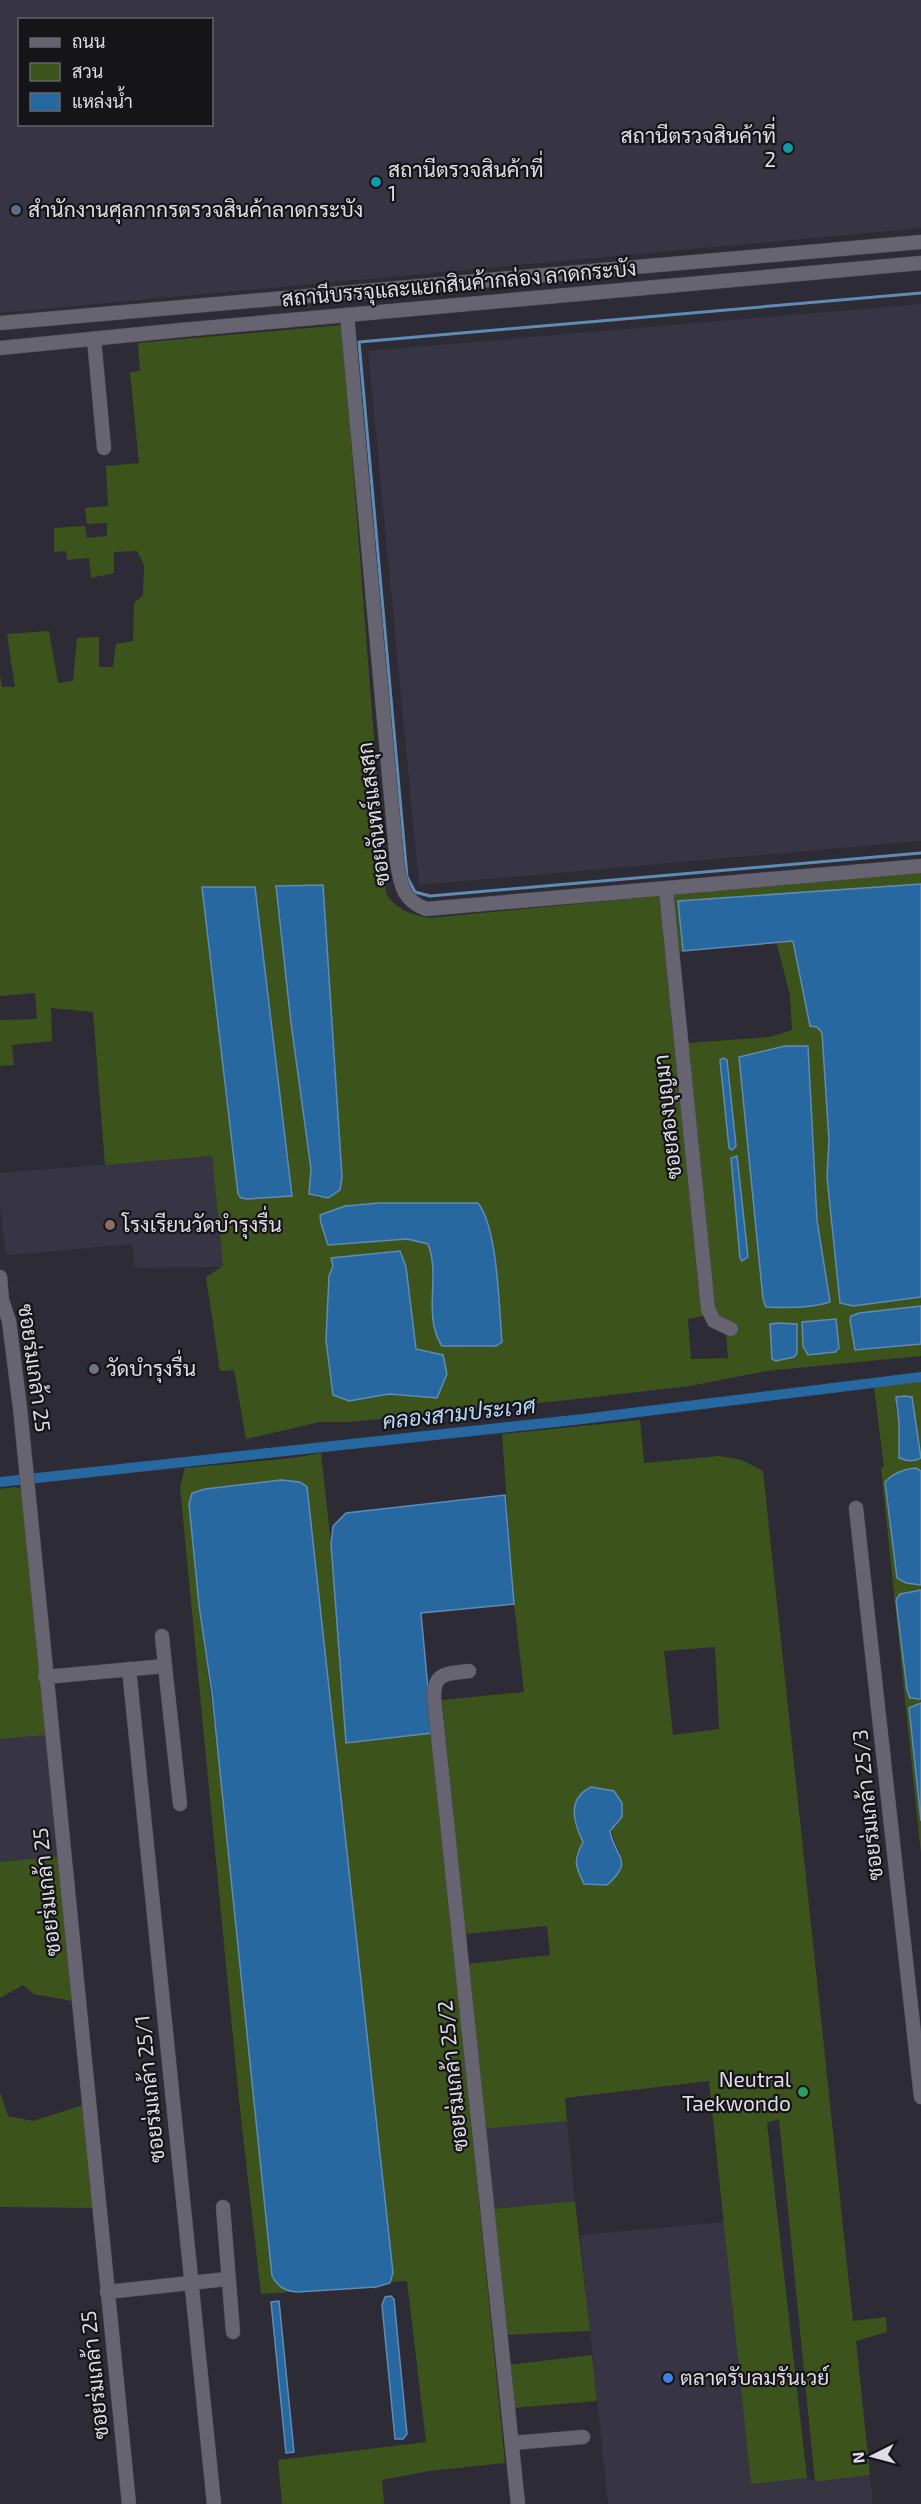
<svg xmlns="http://www.w3.org/2000/svg" width="921" height="2504" viewBox="0 0 921 2504" font-family="'Exo 2',Sarabun,sans-serif">
	<style>
		.built { fill: #373444; fill-rule: evenodd }
		.green { fill: #3d531c; fill-rule: evenodd }
		.water { fill: #2868a1; stroke: #5f8bb5; stroke-width: 1.5 }
		.lines { fill: none; stroke-linecap: round; stroke-linejoin: round }
		.stream { stroke: #5f8bb5; stroke-width: 3 }
		.canal { stroke: #2868a1; stroke-width: 10 }
		.minor-casing { stroke: #4a4851; stroke-width: 15 }
		.minor { stroke: #666470; stroke-width: 14 }
		.culture-dot { fill: #0f9aa8; stroke: #151419; stroke-width: 2 }
		.service-dot { fill: #5c6f8a; stroke: #151419; stroke-width: 2 }
		.education-dot { fill: #8d6e63; stroke: #151419; stroke-width: 2 }
		.worship-dot { fill: #6b7280; stroke: #151419; stroke-width: 2 }
		.leisure-dot { fill: #2e9e5b; stroke: #151419; stroke-width: 2 }
		.shop-dot { fill: #3f7fe0; stroke: #151419; stroke-width: 2 }
		.labels { text-anchor: middle; stroke-width: 4.5; stroke-linejoin: round; paint-order: stroke }
		.poi-label { font-size: 21px; fill: #dedde4; stroke: #151419; text-anchor: start }
		.street-label { font-size: 21px; fill: #dedde4; stroke: #151419 }
		.water-label { font-size: 22px; font-style: italic; fill: #b8d8f8; stroke: #151419 }
	</style>
	<rect width="100%" height="100%" fill="#2d2b36"/>
	<g class="built">
		<path d="M0,0H921V228L0,313ZM20,20H212V124H20Z"/>
		<polygon points="921,304 921,841 419,885 368,351"/>
		<polygon points="212,1156 223,1267 135,1268 132,1244 9,1255 5,1250 0,1205 0,1173"/>
		<polygon points="48,1735 60,1856 0,1862 0,1739"/>
		<polygon points="567,2121 575,2201 492,2209 484,2129"/>
		<polygon points="725,2222 751,2483 807,2478 815,2482 870,2475 873,2504 608,2504 580,2235"/>
	</g>
	<g class="green">
		<path d="M342,325L386,893C395,909 412,915 429,918L921,871V884L678,901L683,951L676,953L687,1043L770,1037L792,1030L790,995L776,941H793L810,1026L817,1027L822,1033L829,1140L827,1177L853,1306L921,1297V1306L859,1313L863,1350L921,1344V1356L766,1371L690,1386L559,1401L349,1422H320L246,1439L234,1370L220,1371L206,1277L223,1266L212,1156L105,1165L93,1012L51,1008L52,1041L12,1045L14,1065L0,1066V1020L37,1019L35,993L0,996V675L2,687H15L7,634L49,631L58,683L73,681L77,638L99,637V667H113L116,644L133,641L134,603L143,595L144,565L137,551L114,552V573L91,578L89,558L67,560L66,551L54,552V528L85,526L87,538L107,536V523L87,524L85,508L108,506L106,466L139,463L130,372L140,371L138,343ZM323,885L320,1198L309,1194L311,1169L291,1023L276,887ZM255,887L289,1169L292,1195L238,1194L203,888ZM785,1046H808L817,1220L830,1301C815,1308 783,1308 766,1307ZM723,1058L727,1060L736,1146L732,1150L729,1148L720,1060ZM379,1203H478C498,1228 498,1308 502,1342L496,1346L465,1347L432,1315V1254L428,1244L407,1239L328,1245L345,1206ZM333,1266L413,1334L416,1350L443,1356L447,1374L437,1397L389,1394L349,1401L326,1340L329,1276ZM703,1316L726,1332L728,1358L691,1359L688,1319ZM836,1319L838,1348L835,1352L808,1355Z"/>
		<polygon points="921,1382 921,1457 912,1397 895,1405 899,1423 899,1458 905,1461 921,1458 921,1471 916,1468 915,1585 921,1585 921,1590 910,1592 911,1698 921,1699 921,1703 909,1708 921,1821 921,1854 881,1468 884,1467 874,1387"/>
		<path d="M640,1420L644,1463L719,1456L742,1460L763,1471L853,2321L886,2317L887,2332L856,2341L870,2475L815,2482L779,2119L767,2123L807,2478L751,2484L709,2081L565,2098L567,2121L484,2129L468,1964L550,1955L547,1926L465,1934L442,1700L524,1692L514,1604L502,1434ZM715,1647L719,1729L673,1735L664,1651ZM591,1787L614,1791C612,1817 607,1831 621,1854L575,1857L583,1842Z"/>
		<polygon points="321,1453 331,1544 346,1743 432,1733 505,2463 429,2471 382,2480 384,2504 282,2504 278,2460 426,2442 407,2281 390,2282 393,2273 391,2259 189,1504 199,1605 286,2291 291,2292 261,2294 239,2100 180,1487 185,1468 293,1458"/>
		<polygon points="16,1487 23,1490 48,1735 0,1739 0,1489"/>
		<polygon points="60,1856 72,2001 34,1994 23,1985 0,1998 0,1862"/>
		<polygon points="0,2092 8,2116 33,2121 83,2105 95,2208 0,2207"/>
		<polygon points="575,2201 590,2331 505,2335 492,2209"/>
		<polygon points="592,2355 597,2401 512,2408 507,2365"/>
	</g>
	<g class="water">
		<polygon points="921,884 921,1297 853,1306 840,1303 827,1177 829,1140 822,1033 817,1027 810,1026 793,941 683,951 678,901"/>
		<polygon points="323,885 342,1177 340,1190 328,1198 309,1194 311,1169 291,1023 276,886"/>
		<polygon points="202,887 255,887 292,1196 247,1199 241,1198 238,1194"/>
		<path d="M785,1046H808L817,1220L830,1302C812,1308 785,1308 766,1307L763,1299L739,1057Z"/>
		<polygon points="723,1058 727,1060 736,1146 732,1150 729,1148 720,1060"/>
		<polygon points="737,1156 748,1257 742,1261 740,1258 731,1158"/>
		<path d="M379,1203H478C498,1228 499,1308 502,1342L496,1346H442C422,1315 441,1277 428,1244L407,1239L328,1245L321,1223L320,1215L345,1206Z"/>
		<polygon points="400,1251 406,1267 416,1349 443,1355 447,1374 437,1398 389,1394 349,1401 333,1395 326,1340 329,1276 333,1266 331,1258"/>
		<polygon points="921,1306 921,1344 855,1350 850,1320 851,1316 859,1313"/>
		<polygon points="836,1319 839,1348 835,1352 808,1355 803,1346 802,1322"/>
		<polygon points="779,1323 797,1324 797,1353 794,1357 776,1361 772,1359 770,1324"/>
		<path d="M905,1396L912,1397L921,1458C914,1462 906,1461 899,1458V1423L896,1397Z"/>
		<path d="M916,1468L921,1471V1585L906,1583L897,1578L885,1482C895,1472 902,1470 916,1468Z"/>
		<path d="M281,1480L300,1482L307,1487L393,2273L390,2283L376,2287L297,2292C285,2291 278,2287 272,2276L212,1694L199,1605L189,1504L192,1493L205,1489Z"/>
		<polygon points="505,1495 514,1604 421,1613 432,1733 346,1743 331,1544 333,1526 346,1513"/>
		<polygon points="921,1590 921,1699 920,1699 910,1698 907,1690 896,1600 900,1594"/>
		<polygon points="921,1703 921,1821 909,1708"/>
		<path d="M591,1787L614,1791L622,1803V1817L610,1831C615,1858 635,1860 607,1885L584,1884C575,1865 573,1861 583,1842C573,1821 567,1799 591,1787Z"/>
		<polygon points="391,2296 394,2299 407,2434 403,2439 395,2439 382,2305 385,2297"/>
		<polygon points="279,2301 294,2452 286,2453 271,2302"/>
	</g>
	<g class="lines">
		<polyline class="stream" points="921,293 359,342 407,877 415,892 430,896 921,853"/>
		<polyline class="canal" points="0,1482 583,1419 921,1377"/>
		<defs>
			<g id="minor">
				<path d="M347,315L397,863C401,886 403,900 426,909L921,866"/>
				<polyline points="0,323 921,242"/>
				<polyline points="94,339 104,448"/>
				<polyline points="0,348 181,330 921,263"/>
				<polyline points="666,890 708,1309 714,1321 731,1329"/>
				<polyline points="0,1277 2,1300 9,1321 20,1408 129,2504"/>
				<polyline points="856,1508 921,2097"/>
				<polyline points="162,1636 165,1666"/>
				<polyline points="129,1669 214,2504"/>
				<path d="M469,1671C448,1674 434,1671 434,1697L518,2504"/>
				<polyline points="45,1677 165,1666 180,1804"/>
				<polyline points="223,2207 233,2332"/>
				<polyline points="107,2292 227,2279"/>
				<polyline points="512,2443 583,2437"/>
			</g>
		</defs>
		<use href="#minor" class="minor-casing"/>
		<use href="#minor" class="minor"/>
	</g>
	<g class="culture-dot">
		<circle cx="788" cy="148" r="6"/>
		<circle cx="376" cy="182" r="6"/>
	</g>
	<circle class="service-dot" cx="16" cy="210" r="6"/>
	<circle class="education-dot" cx="110" cy="1225" r="6"/>
	<circle class="worship-dot" cx="94" cy="1369" r="6"/>
	<circle class="leisure-dot" cx="803" cy="2092" r="6"/>
	<circle class="shop-dot" cx="668" cy="2378" r="6"/>
	<g class="labels">
		<g class="poi-label">
			<text x="776" y="143" text-anchor="end">สถานีตรวจสินค้าที่<tspan x="776" dy="24">2</tspan></text>
			<text x="388" y="177">สถานีตรวจสินค้าที่<tspan x="388" dy="24">1</tspan></text>
			<text x="28" y="217">สำนักงานศุลกากรตรวจสินค้าลาดกระบัง</text>
			<text x="122" y="1232">โรงเรียนวัดบำรุงรื่น</text>
			<text x="106" y="1376">วัดบำรุงรื่น</text>
			<text x="791" y="2087" text-anchor="end">Neutral<tspan x="791" dy="24">Taekwondo</tspan></text>
			<text x="680" y="2385">ตลาดรับลมรันเวย์</text>
		</g>
		<g class="street-label">
			<text transform="translate(459 284) rotate(-5)" y="7">สถานีบรรจุและแยกสินค้ากล่อง ลาดกระบัง</text>
			<text transform="translate(374 814) rotate(-97)" y="7">ซอยจันทร์แสงสุก</text>
			<text transform="translate(668 1117) rotate(-96)" y="7">ซอยสองบุญมา</text>
			<text transform="translate(34 1368) rotate(82)" y="7">ซอยร่มเกล้า 25</text>
			<text transform="translate(868 1805) rotate(-96)" y="7">ซอยร่มเกล้า 25/3</text>
			<text transform="translate(47 1892) rotate(-96)" y="7">ซอยร่มเกล้า 25</text>
			<text transform="translate(453 2076) rotate(-96)" y="7">ซอยร่มเกล้า 25/2</text>
			<text transform="translate(150 2089) rotate(-96)" y="7">ซอยร่มเกล้า 25/1</text>
			<text transform="translate(95 2375) rotate(-96)" y="7">ซอยร่มเกล้า 25</text>
		</g>
		<g class="water-label">
			<text transform="translate(459 1413) rotate(-6)" y="8">คลองสามประเวศ</text>
		</g>
	</g>
	<rect x="18" y="18" width="195" height="108" fill="#151419" stroke="#65646a" stroke-width="1.5"/>
	<rect x="30" y="38" width="30" height="9" fill="#666470" stroke="#65646a" stroke-width="1.5"/>
	<text x="72" y="48" font-size="18" fill="#dedde4">ถนน</text>
	<rect x="30" y="63" width="30" height="18" fill="#3d531c" stroke="#65646a" stroke-width="1.5"/>
	<text x="72" y="78" font-size="18" fill="#dedde4">สวน</text>
	<rect x="30" y="93" width="30" height="18" fill="#2868a1" stroke="#65646a" stroke-width="1.5"/>
	<text x="72" y="108" font-size="18" fill="#dedde4">แหล่งน้ำ</text>
	<g transform="translate(873 2456) rotate(264)" stroke="#151419" stroke-width="4.5" paint-order="stroke">
	<path d="M0-4.5L10 22L0 15L-10 22Z" fill="#dedde4"/>
	<text y="-9" font-size="16" font-weight="bold" text-anchor="middle" fill="#dedde4">N</text>
	</g>
</svg>
